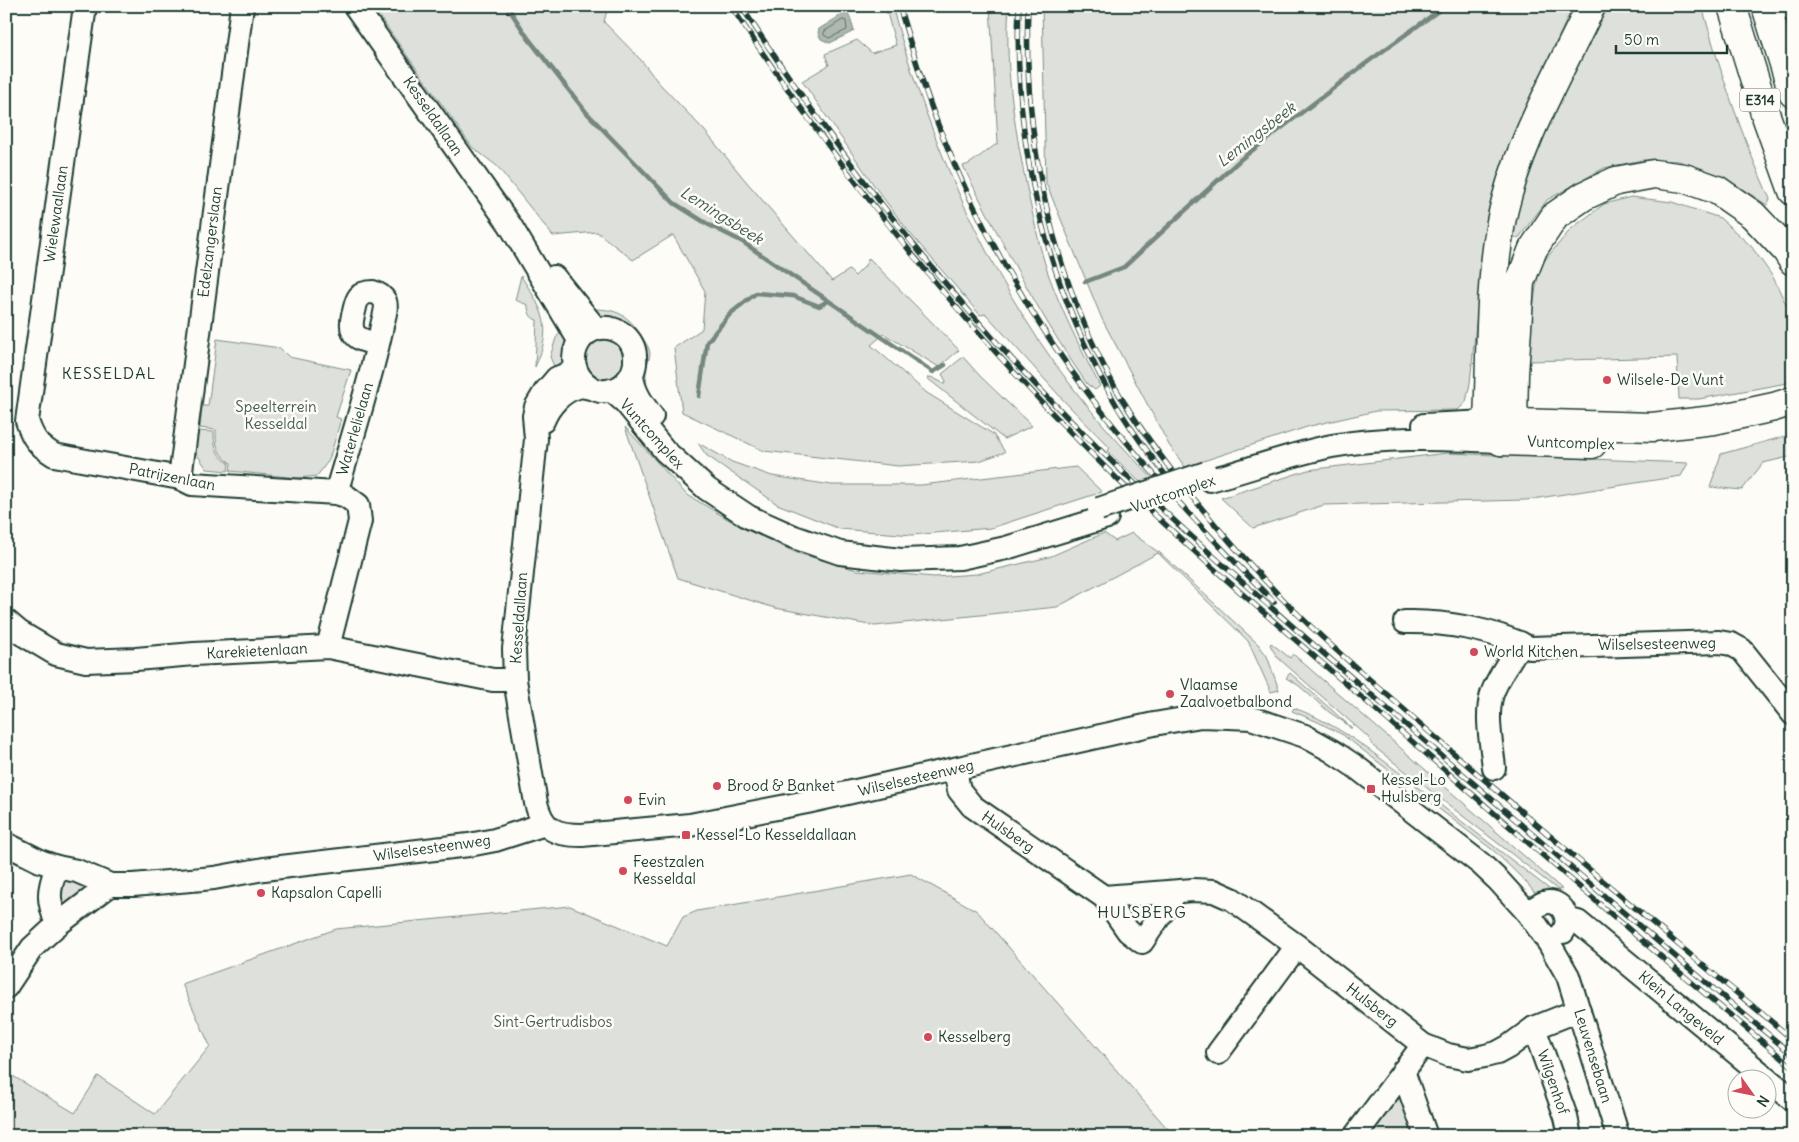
<svg xmlns="http://www.w3.org/2000/svg" width="1799" height="1142" viewBox="0 0 1799 1142" font-family="Delius,sans-serif">
	<style>
		.green { fill: #dde0db; stroke: #7e8e88 }
		.water { fill: #aeb8b1; stroke: #75877f }
		.lines { fill: none; stroke-linecap: round; stroke-linejoin: round }
		.shore { stroke: #586e66; stroke-width: 1 }
		.stream { stroke: #75877f; stroke-width: 4.5 }
		.minor-casing { stroke: #1f3d34; stroke-width: 26 }
		.major-casing { stroke: #1f3d34; stroke-width: 31 }
		.highway-casing { stroke: #1f3d34; stroke-width: 31 }
		.minor { stroke: #fdfcf7; stroke-width: 22 }
		.major { stroke: #fdfcf7; stroke-width: 28 }
		.highway { stroke: #fdfcf7; stroke-width: 28 }
		.rail-casing { stroke: #1f3d34; stroke-width: 5.5 }
		.rail { stroke: #fdfcf7; stroke-width: 4; stroke-dasharray: 11; stroke-linecap: butt }
		.minor-bridge-casing { stroke: #1f3d34; stroke-width: 26; stroke-linecap: butt }
		.minor-bridge { stroke: #fdfcf7; stroke-width: 22 }
		.poi-dot { fill: #d1495b; stroke: #fdfcf7; stroke-width: 2 }
		.labels { text-anchor: middle; stroke-width: 5; stroke-linejoin: round; paint-order: stroke }
		.shield { fill: #fdfcf7; stroke: #62766e; stroke-width: 1 }
		.shield-label { font-size: 14px; font-weight: bold; fill: #1f3d34 }
		.street-label { font-size: 15px; fill: #1f3d34; stroke: #fdfcf7 }
		.poi-label { font-size: 15px; fill: #1f3d34; stroke: #fdfcf7; text-anchor: start }
		.park-label { font-size: 15px; fill: #455e55; stroke: #fdfcf7 }
		.water-label { font-size: 16px; font-style: italic; fill: #435c53; stroke: #fdfcf7 }
		.neighbourhood-label { font-size: 16px; letter-spacing: 1px; fill: #1f3d34; stroke: #fdfcf7 }
	</style>
	<rect width="100%" height="100%" fill="#fdfcf7"/>
	<filter id="ink" filterUnits="userSpaceOnUse"><feTurbulence type="fractalNoise" baseFrequency=".02" numOctaves="2"/><feDisplacementMap in="SourceGraphic" scale="10" xChannelSelector="R" yChannelSelector="G"/><feConvolveMatrix kernelMatrix="1 2 1 2 8 2 1 2 1" color-interpolation-filters="sRGB"/></filter>
	<g filter="url(#ink)">
		<g class="green">
			<polygon points="372,6 608,6 604,22 641,60 658,82 704,130 745,180 832,281 849,270 855,276 864,267 869,258 959,350 939,367 884,334 871,345 927,393 993,434 1005,452 979,461 898,466 764,451 682,412 674,348 702,329 705,291 673,235 633,260 597,232 553,236 497,166 472,147"/>
			<path d="M885,6H892C929,139 986,274 1070,384C1095,417 1123,448 1152,478L1140,482L1107,451L1110,448L1065,402L986,314L980,315L909,232L878,191L802,81L829,65L825,54L857,40L872,53L896,45Z"/>
			<path d="M990,6H1009C1004,71 1016,135 1029,198C1035,224 1040,251 1049,276C1063,314 1081,350 1100,386L1095,390L1087,384C1039,315 1001,241 963,166L969,164L998,143Z"/>
			<polygon points="1042,6 1573,6 1523,114 1487,217 1470,383 1466,402 1458,410 1376,411 1310,426 1185,467 1169,445 1102,319 1046,183"/>
			<path d="M1609,6H1702C1720,72 1742,137 1770,199L1767,205L1728,180L1679,161L1642,160L1604,168L1547,200L1518,239L1513,236L1512,228L1518,200L1555,108Z"/>
			<polygon points="1631,197 1672,202 1720,218 1751,246 1773,277 1793,319 1793,382 1699,399 1679,399 1677,357 1529,361 1532,315 1539,267 1571,229 1604,204"/>
			<path d="M521,276C543,310 554,327 535,367L537,320C530,318 528,312 528,305L515,300Z"/>
			<path d="M593,309C617,309 628,315 641,335C644,341 649,346 650,353C650,359 646,365 646,371C645,377 648,381 646,387L639,373Z"/>
			<polygon points="562,330 569,343 564,364 557,373 550,357 556,338"/>
			<path d="M217,339L280,348L289,357L351,370L336,417L341,419L329,460L317,476L298,478L230,471L231,463C217,454 216,446 216,430L200,428L202,406H208Z"/>
			<circle cx="605" cy="359" r="20"/>
			<polygon points="963,357 980,376 1032,426 1004,439 927,378 931,377 945,384 946,381 942,374"/>
			<polygon points="625,427 686,494 741,527 797,553 857,570 934,577 977,574 1049,557 1104,533 1115,541 1132,533 1158,552 1159,552 1258,644 1267,656 1279,690 1271,692 1248,641 1158,553 1057,607 875,626 775,608 678,578"/>
			<path d="M197,431L214,432C214,446 216,456 229,463L228,471L207,469L196,453Z"/>
			<polygon points="1793,434 1793,456 1763,463 1742,490 1710,487 1721,454"/>
			<polygon points="698,443 732,462 772,476 832,485 921,485 1076,467 1102,492 991,528 912,535 840,529 777,504 706,455"/>
			<polygon points="1447,453 1688,463 1681,476 1526,500 1324,505 1253,528 1221,498 1308,470"/>
			<polygon points="1271,643 1290,658 1293,654 1562,889 1558,890 1373,746 1368,737 1277,657 1270,645"/>
			<polygon points="1290,673 1352,728 1350,728 1348,725 1329,712 1298,685 1286,678"/>
			<path d="M1294,708C1339,724 1374,754 1412,782L1408,785L1343,735L1318,722L1292,711Z"/>
			<polygon points="1416,786 1553,892 1538,897 1526,882 1494,851 1413,789"/>
			<polygon points="911,874 977,911 1174,1136 6,1136 6,1072 75,1113 98,1076 155,1114 210,1046 182,984 336,929 570,906 667,946 683,917 697,911"/>
			<polygon points="67,879 98,884 57,913 61,885"/>
			<polygon points="1399,1092 1421,1136 1364,1136"/>
		</g>
		<polygon class="water" points="847,13 850,17 854,31 830,43 821,39 818,33 819,29 843,14"/>
		<g class="lines">
			<polygon class="shore" points="843,20 846,21 847,30 829,38 824,35 824,32"/>
			<g class="stream">
				<polyline points="507,6 528,38 586,112 674,203 709,225 741,241 933,372 945,365"/>
				<polyline points="1085,282 1124,267 1241,159 1365,64 1445,6"/>
				<polyline points="699,396 707,342 730,314 756,293 793,296 819,306 828,301"/>
			</g>
			<defs>
				<g id="minor">
					<path d="M85,6L27,421C33,439 38,445 54,455L180,478L192,484L336,493"/>
					<polyline points="355,6 510,225 579,340"/>
					<polyline points="554,277 596,329"/>
					<path d="M575,371L557,378L545,392L536,407L534,416L536,439L514,649L515,680L536,803C543,830 555,835 582,835L690,825L807,802L1154,724L1201,716L1229,717L1251,718L1305,736L1332,751L1356,767L1481,864L1499,881L1528,913L1549,943L1568,976L1618,1136"/>
					<path d="M632,375C633,390 642,404 652,416"/>
					<polyline points="611,390 626,403 665,451 707,489 749,517 794,537 840,553 901,560 960,558 1006,548 1107,517"/>
					<path d="M543,421C549,406 562,391 578,387C585,385 592,389 600,391C620,394 637,376 635,356C635,348 630,339 623,334C587,310 553,361 590,387"/>
					<polyline points="1424,425 1488,422"/>
					<polyline points="180,478 242,6"/>
					<path d="M1210,480C1251,469 1291,454 1332,446C1389,436 1444,439 1501,441"/>
					<polyline points="6,621 19,632 56,654 86,661 136,659 194,654 328,647 493,680 515,680"/>
					<path d="M1405,622C1445,621 1494,630 1530,648L1719,642L1731,644L1742,650L1793,714"/>
					<path d="M328,647L360,521L358,505L346,496L336,493C352,439 369,386 381,331C382,322 388,309 385,301C383,297 378,293 373,292C368,292 362,293 359,297C355,302 355,310 353,315C348,337 359,340 378,344"/>
					<path d="M1494,768C1492,745 1485,717 1492,694C1498,676 1511,660 1520,643"/>
					<polyline points="955,770 959,790 972,806 1104,897 1193,890 1214,891 1232,899 1297,946 1423,1045 1448,1055 1468,1059 1485,1056 1497,1053 1508,1047 1534,1028 1579,1010"/>
					<polyline points="6,844 40,861 57,867 77,871 110,885 133,885 214,878 264,869 469,845 495,840 545,824"/>
					<path d="M57,867C47,892 48,900 57,925"/>
					<polyline points="1104,897 1128,931 1142,942 1176,892"/>
					<path d="M1528,913C1534,909 1541,902 1549,902C1564,902 1571,921 1563,932"/>
					<polyline points="1567,919 1578,922 1793,1100"/>
					<polyline points="6,987 32,948 57,925 110,885"/>
					<polyline points="1534,1028 1566,1117 1570,1136"/>
					<polyline points="1218,1053 1297,946"/>
					<polyline points="1403,1071 1426,1136"/>
					<polyline points="1355,1136 1423,1045"/>
				</g>
				<g id="major">
					<polyline points="1489,422 1652,427 1714,420 1774,407 1793,401"/>
					<polyline points="1501,441 1592,444"/>
				</g>
				<g id="highway">
					<path d="M1591,6C1558,76 1516,146 1501,222C1489,288 1491,355 1488,422L1501,441L1513,423L1514,374L1520,282L1533,249L1555,216L1584,196L1616,181L1654,174L1684,178L1717,190L1753,215L1786,250L1793,261"/>
					<polyline points="1732,6 1765,113 1793,191"/>
					<polyline points="1766,6 1793,93"/>
					<polyline points="1792,6 1793,7"/>
				</g>
			</defs>
			<use href="#minor" class="minor-casing"/>
			<use href="#major" class="major-casing"/>
			<use href="#highway" class="highway-casing"/>
			<use href="#minor" class="minor"/>
			<use href="#major" class="major"/>
			<use href="#highway" class="highway"/>
			<defs>
				<g id="rail">
					<path d="M731,6C835,164 948,308 1081,443C1178,542 1286,631 1390,722C1523,839 1656,954 1793,1067"/>
					<path d="M741,6C829,140 925,268 1035,384C1144,499 1263,601 1382,704C1518,822 1654,940 1793,1055"/>
					<path d="M899,6C912,48 924,91 941,132C969,202 1005,271 1047,335C1111,433 1192,519 1274,602"/>
					<path d="M1019,6C1013,140 1044,275 1109,392C1127,425 1150,455 1173,485"/>
					<path d="M1028,6C1023,139 1051,272 1116,389C1139,428 1166,464 1194,499C1233,547 1276,595 1322,637C1353,666 1386,693 1418,722C1502,796 1588,868 1674,941C1713,974 1754,1006 1793,1040"/>
				</g>
			</defs>
			<use href="#rail" class="rail-casing"/>
			<use href="#rail" class="rail"/>
			<defs>
				<polyline id="minor-bridge" points="1099,509 1206,473"/>
			</defs>
			<use href="#minor-bridge" class="minor-bridge-casing"/>
			<use href="#minor-bridge" class="minor-bridge"/>
		</g>
	</g>
	<g class="poi-dot">
		<circle cx="1607" cy="380" r="5"/>
		<circle cx="1474" cy="652" r="5"/>
		<circle cx="1170" cy="694" r="5"/>
		<circle cx="717" cy="786" r="5"/>
		<rect x="1366" y="784" width="10" height="10" rx="2.5"/>
		<circle cx="628" cy="800" r="5"/>
		<rect x="681" y="830" width="10" height="10" rx="2.5"/>
		<circle cx="623" cy="871" r="5"/>
		<circle cx="261" cy="893" r="5"/>
		<circle cx="928" cy="1037" r="5"/>
	</g>
	<g class="labels">
		<rect class="shield" x="1740" y="88.5" width="40" height="23" rx="4"/>
		<g class="shield-label">
			<text x="1760" y="105">E314</text>
		</g>
		<g class="street-label">
			<text transform="translate(433 116) rotate(55)" y="5">Kesseldallaan</text>
			<text transform="translate(56 214) rotate(-82)" y="5">Wielewaallaan</text>
			<text transform="translate(210 242) rotate(-83)" y="5">Edelzangerslaan</text>
			<text transform="translate(355 429) rotate(-74)" y="5">Waterlelielaan</text>
			<text transform="translate(652 434) rotate(48)" y="5">Vuntcomplex</text>
			<text transform="translate(1571 443) rotate(2)" y="5">Vuntcomplex</text>
			<text transform="translate(172 477) rotate(11)" y="5">Patrijzenlaan</text>
			<text transform="translate(1173 494) rotate(-19)" y="5">Vuntcomplex</text>
			<text transform="translate(519 618) rotate(-86)" y="5">Kesseldallaan</text>
			<text transform="translate(1657 644) rotate(-1)" y="5">Wilselsesteenweg</text>
			<text transform="translate(257 651) rotate(-3)" y="5">Karekietenlaan</text>
			<text transform="translate(916 778) rotate(-13)" y="5">Wilselsesteenweg</text>
			<text transform="translate(1008 832) rotate(35)" y="5">Hulsberg</text>
			<text transform="translate(432 848) rotate(-8)" y="5">Wilselsesteenweg</text>
			<text transform="translate(1372 1005) rotate(38)" y="5">Hulsberg</text>
			<text transform="translate(1681 1008) rotate(40)" y="5">Klein Langeveld</text>
			<text transform="translate(1593 1056) rotate(73)" y="5">Leuvensebaan</text>
			<text transform="translate(1553 1082) rotate(71)" y="5">Wilgenhof</text>
		</g>
		<g class="poi-label">
			<text x="1617" y="385">Wilsele-De Vunt</text>
			<text x="1484" y="657">World Kitchen</text>
			<text x="1180" y="690">Vlaamse<tspan x="1180" dy="17">Zaalvoetbalbond</tspan></text>
			<text x="1381" y="785">Kessel-Lo<tspan x="1381" dy="17">Hulsberg</tspan></text>
			<text x="727" y="791">Brood &amp; Banket</text>
			<text x="638" y="805">Evin</text>
			<text x="696" y="840">Kessel-Lo Kesseldallaan</text>
			<text x="633" y="867">Feestzalen<tspan x="633" dy="17">Kesseldal</tspan></text>
			<text x="271" y="898">Kapsalon Capelli</text>
			<text x="938" y="1042">Kesselberg</text>
		</g>
		<g class="park-label">
			<text x="276" y="412">Speelterrein<tspan x="276" dy="17">Kesseldal</tspan></text>
			<text x="553" y="1027">Sint-Gertrudisbos</text>
		</g>
		<g class="water-label">
			<text transform="translate(1256 134) rotate(-38)" y="6">Lemingsbeek</text>
			<text transform="translate(722 215) rotate(32)" y="6">Lemingsbeek</text>
		</g>
		<g class="neighbourhood-label">
			<text x="109" y="379">KESSELDAL</text>
			<text x="1142" y="918">HULSBERG</text>
		</g>
	</g>
	<rect width="1799" height="1142" fill="none" stroke="#fdfcf7" stroke-width="25"/>
	<rect x="12" y="12" width="1774" height="1117" fill="none" stroke="#1f3d34" stroke-width="2" filter="url(#ink)"/>
	<g transform="translate(1752 1094) rotate(123)"><circle r="24" fill="#fdfcf7" stroke="#a4b0a9"/>
	<path d="M0-4L9 19L0 12L-9 19Z" fill="#d1495b"/>
	<text y="-8" font-size="14" font-weight="bold" text-anchor="middle" fill="#1f3d34">N</text>
	</g>
	<path d="M1616 45v8h111v-8" fill="none" stroke="#1f3d34" stroke-width="2.5"/>
	<text x="1624" y="45" font-size="15" fill="#1f3d34" stroke="#fdfcf7" stroke-width="4" paint-order="stroke">50 m</text>
</svg>
